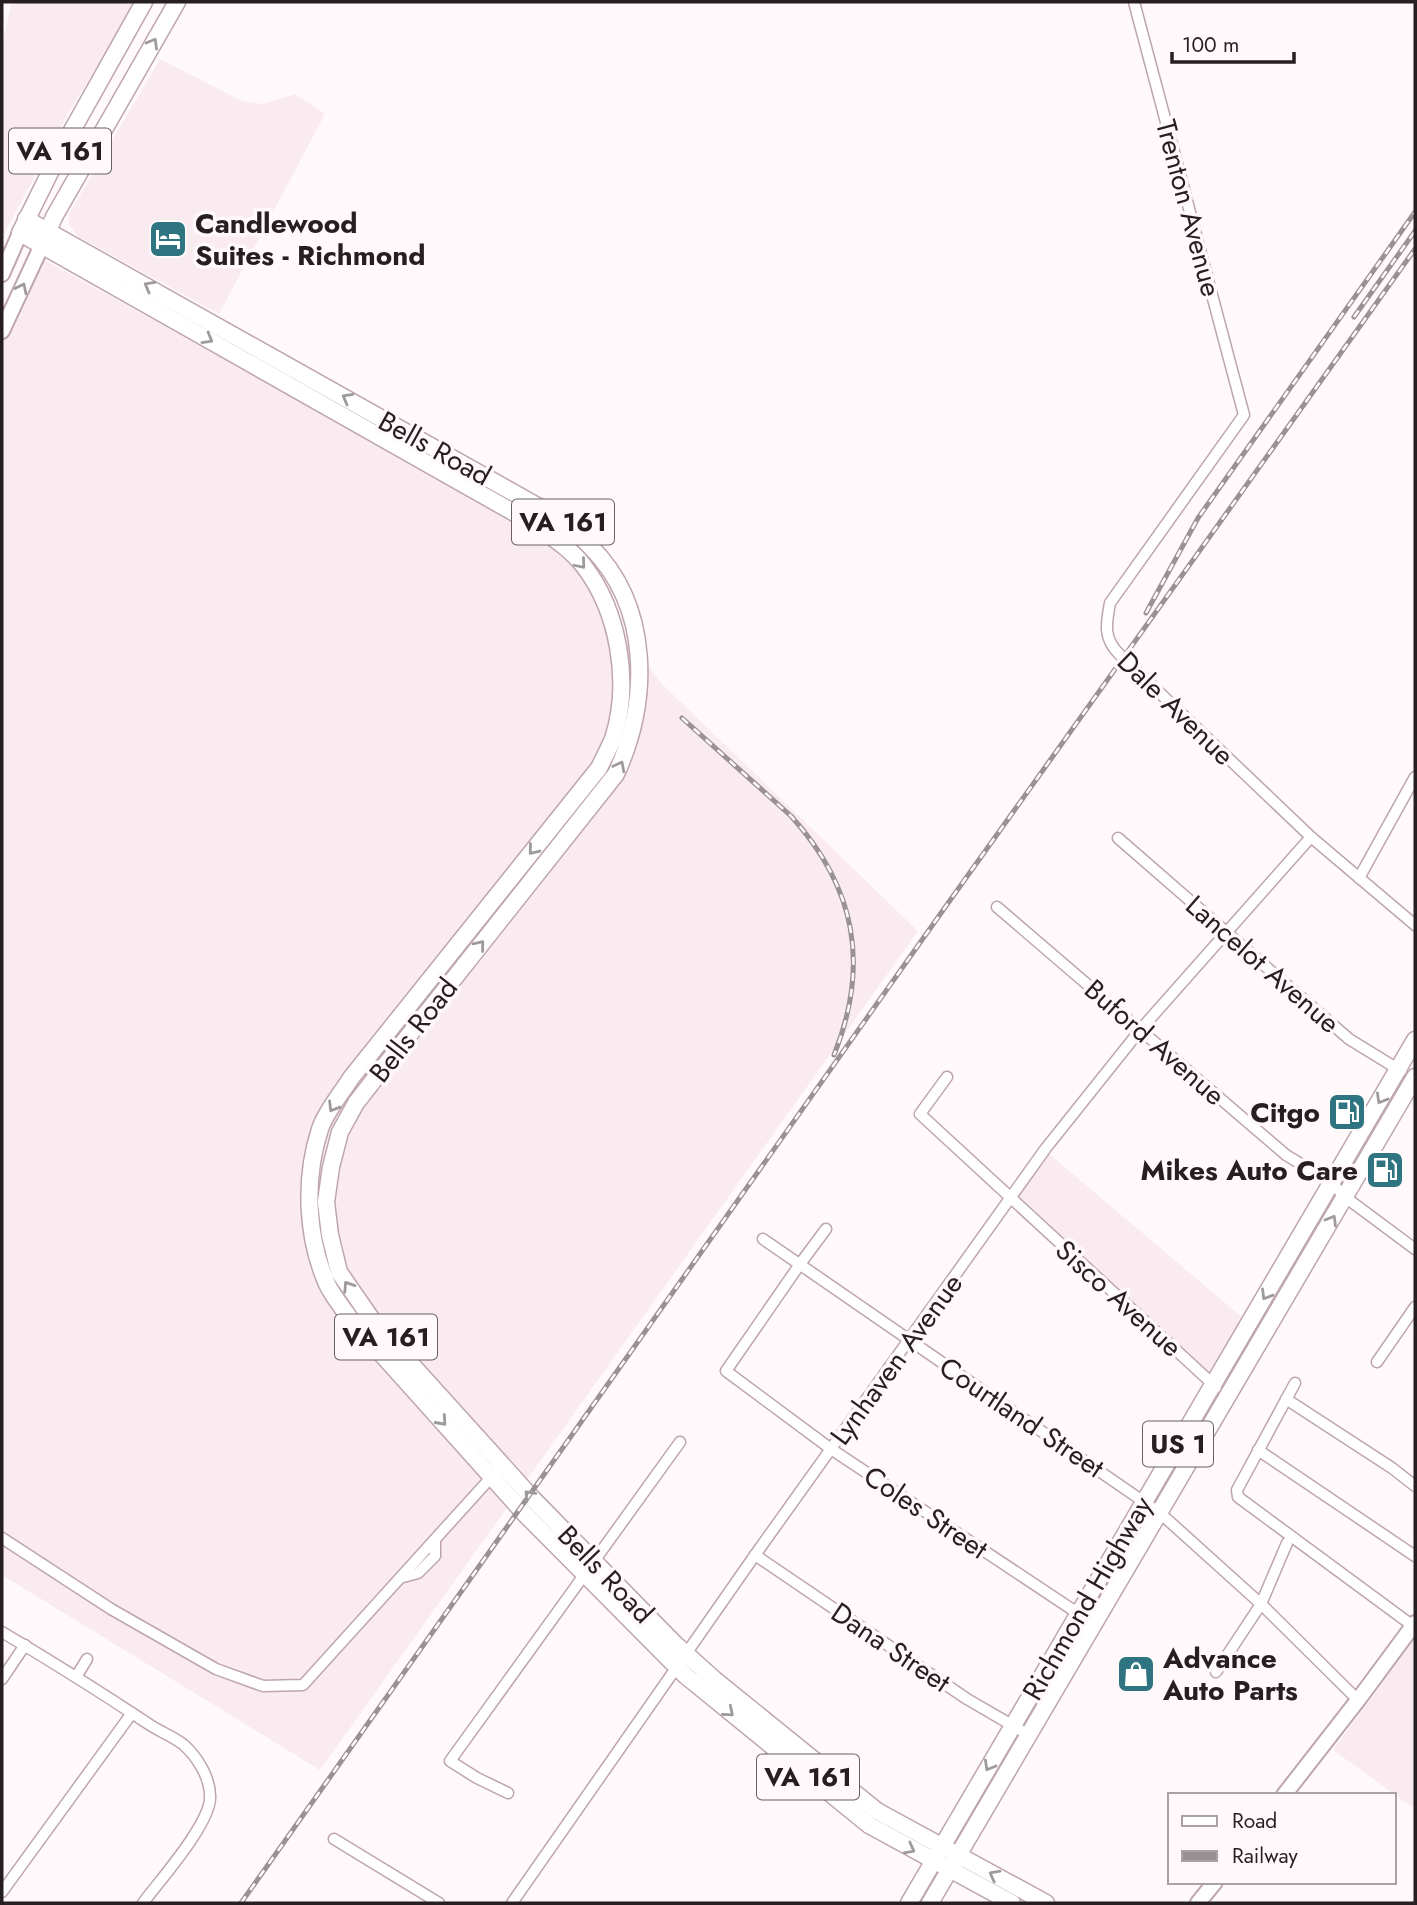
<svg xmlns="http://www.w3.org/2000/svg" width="1417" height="1905" viewBox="0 0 1417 1905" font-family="Jost,sans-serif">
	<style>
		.built { fill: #f9ebf0 }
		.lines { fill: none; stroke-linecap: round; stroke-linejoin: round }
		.street-casing { stroke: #bea5af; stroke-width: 13 }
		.secondary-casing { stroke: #bea5af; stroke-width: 18 }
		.primary-casing { stroke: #bea5af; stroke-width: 19 }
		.street { stroke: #fff; stroke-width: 10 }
		.secondary { stroke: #fff; stroke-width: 14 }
		.primary { stroke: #fff; stroke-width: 16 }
		.rail-casing { stroke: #999194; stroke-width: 5 }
		.rail { stroke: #fff9fb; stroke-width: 2.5; stroke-dasharray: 8; stroke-linecap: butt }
		.oneway { stroke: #9e9a9c }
		.labels { text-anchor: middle; stroke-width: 7; stroke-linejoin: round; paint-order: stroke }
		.shield { fill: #fff9fb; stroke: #686063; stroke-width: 2 }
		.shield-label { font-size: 26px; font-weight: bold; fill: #271e22 }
		.street-label { font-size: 28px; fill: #271e22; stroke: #fff9fb }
		.poi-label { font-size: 28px; font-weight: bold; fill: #271e22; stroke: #fff9fb; text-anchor: start }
	</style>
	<rect width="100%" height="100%" fill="#fff9fb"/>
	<g class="built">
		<polygon points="12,2 137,2 69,112 3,236 2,43"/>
		<polygon points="160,59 242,101 262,104 295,94 325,114 219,314 79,237 69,225 69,214"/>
		<polygon points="43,259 553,541 662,684 918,931 320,1770 2,1575 2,344"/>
		<polygon points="1048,1153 1244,1319 1210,1376 1016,1197"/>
		<polygon points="1415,1639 1415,1809 1333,1750"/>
	</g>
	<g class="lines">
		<defs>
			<g id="street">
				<path d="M1134,2L1244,415L1110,603C1106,624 1103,639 1120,655L1311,837L1415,925"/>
				<polyline points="1118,838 1349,1039 1401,1071"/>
				<polyline points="1359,878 1415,777"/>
				<polyline points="997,907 1286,1155 1332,1183 1345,1197 1415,1249"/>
				<polyline points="947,1077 920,1114 1216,1387"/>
				<polyline points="826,1229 800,1264 726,1371 831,1449 1094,1624"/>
				<polyline points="763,1239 1160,1513 1261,1604 1358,1700"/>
				<polyline points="1377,1362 1415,1307"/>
				<polyline points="1295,1383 1237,1490 1238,1497 1413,1626"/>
				<polyline points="1286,1399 1392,1468 1415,1486"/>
				<polyline points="1258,1450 1415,1556"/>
				<polyline points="2,1538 111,1609 216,1669 263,1686 303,1685 495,1473"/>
				<polyline points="755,1555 967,1699 1029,1735"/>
				<polyline points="403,1577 418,1573 435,1556 435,1541"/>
				<path d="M2,1632C51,1661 99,1691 147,1723C158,1731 173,1736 184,1745C197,1757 210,1777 210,1796C212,1822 160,1880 143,1903"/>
				<polyline points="1216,1672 1261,1604 1287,1543"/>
				<polyline points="76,1677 87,1659"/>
				<polyline points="2,1679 25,1645"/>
				<polyline points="508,1793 477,1778 450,1761 680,1442"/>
				<polyline points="334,1839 439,1903"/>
				<polyline points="2,1892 132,1713"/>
				<polyline points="512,1903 755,1555 1046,1148 1141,1029 1311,837"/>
			</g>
			<g id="secondary">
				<polyline points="2,274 20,233"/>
				<polyline points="2,331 42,245"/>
				<polyline points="1284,1795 1358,1700 1415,1623"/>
				<polyline points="1198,1903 1215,1882"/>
			</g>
			<g id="primary">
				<path d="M144,2L60,152L20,233L534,524C551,537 570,548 583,565C619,611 631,683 613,739C609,748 604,758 599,768L351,1078C341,1094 326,1111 320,1129C304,1178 306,1236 327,1284C333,1297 343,1308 351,1320L524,1513L686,1676L869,1825L1012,1903"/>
				<path d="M26,219L539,507C558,518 575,530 590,546C651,607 650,700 616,774L387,1063L356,1103L340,1132L331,1167L326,1202L330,1235L339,1272L375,1324L533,1499L675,1644L715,1680L877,1811L1046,1903"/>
				<polyline points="45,238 54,217 177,2"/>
				<polyline points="909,1903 1415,1040"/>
				<polyline points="930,1903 1415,1077"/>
			</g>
		</defs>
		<use href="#street" class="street-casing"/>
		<use href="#secondary" class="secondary-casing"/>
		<use href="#primary" class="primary-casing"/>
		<use href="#street" class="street"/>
		<use href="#secondary" class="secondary"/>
		<use href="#primary" class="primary"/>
		<defs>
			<g id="rail">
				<polyline points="1354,317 1415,231"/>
				<polyline points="1146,613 1198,518 1415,212"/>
				<path d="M682,718L791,816C856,888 870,965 834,1055"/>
				<polyline points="241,1903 946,906 1415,249"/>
			</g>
		</defs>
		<use href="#rail" class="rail-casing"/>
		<use href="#rail" class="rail"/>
	</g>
	<defs><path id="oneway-chevron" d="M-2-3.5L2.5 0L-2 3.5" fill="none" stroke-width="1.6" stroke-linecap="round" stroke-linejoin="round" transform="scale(1.75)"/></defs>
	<g class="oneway">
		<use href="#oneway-chevron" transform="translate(153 43) rotate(-60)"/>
		<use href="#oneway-chevron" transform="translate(149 286) rotate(-151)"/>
		<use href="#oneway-chevron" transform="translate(22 288) rotate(-64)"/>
		<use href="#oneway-chevron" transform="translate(208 339) rotate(30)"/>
		<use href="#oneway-chevron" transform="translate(347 398) rotate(-151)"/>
		<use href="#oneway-chevron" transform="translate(581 564) rotate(50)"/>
		<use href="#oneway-chevron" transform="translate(620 766) rotate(-63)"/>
		<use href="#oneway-chevron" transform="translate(533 850) rotate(129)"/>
		<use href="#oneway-chevron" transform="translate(480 945) rotate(-51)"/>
		<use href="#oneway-chevron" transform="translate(1381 1099) rotate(120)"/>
		<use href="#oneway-chevron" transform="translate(333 1107) rotate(121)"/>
		<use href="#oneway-chevron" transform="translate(1332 1220) rotate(-60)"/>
		<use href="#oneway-chevron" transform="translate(348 1286) rotate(-123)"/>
		<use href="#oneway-chevron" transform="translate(1266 1295) rotate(121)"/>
		<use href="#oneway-chevron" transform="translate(442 1421) rotate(48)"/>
		<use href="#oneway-chevron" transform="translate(529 1495) rotate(-133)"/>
		<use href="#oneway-chevron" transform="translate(729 1712) rotate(40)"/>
		<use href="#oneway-chevron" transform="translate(989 1766) rotate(120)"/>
		<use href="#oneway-chevron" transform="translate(910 1849) rotate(28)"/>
		<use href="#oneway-chevron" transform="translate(994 1875) rotate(-152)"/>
	</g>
	<defs>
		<symbol id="hotel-square" viewBox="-11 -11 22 22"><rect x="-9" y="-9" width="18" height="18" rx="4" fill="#2e7581" stroke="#fff9fb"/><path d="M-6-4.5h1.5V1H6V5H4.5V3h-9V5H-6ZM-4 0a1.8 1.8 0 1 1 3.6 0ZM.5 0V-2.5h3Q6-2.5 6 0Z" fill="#fff"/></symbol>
		<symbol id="fuel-square" viewBox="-11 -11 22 22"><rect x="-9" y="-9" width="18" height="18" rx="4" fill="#2e7581" stroke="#fff9fb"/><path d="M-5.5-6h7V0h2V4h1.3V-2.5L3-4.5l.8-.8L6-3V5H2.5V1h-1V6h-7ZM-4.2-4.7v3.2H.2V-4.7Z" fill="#fff"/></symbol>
		<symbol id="shop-square" viewBox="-11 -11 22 22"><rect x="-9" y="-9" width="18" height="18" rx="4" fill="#2e7581" stroke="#fff9fb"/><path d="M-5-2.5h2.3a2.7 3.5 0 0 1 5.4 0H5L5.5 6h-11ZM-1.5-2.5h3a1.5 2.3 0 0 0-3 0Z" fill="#fff"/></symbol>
	</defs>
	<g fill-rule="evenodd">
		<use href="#hotel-square" x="146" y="217" width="44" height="44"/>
		<use href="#fuel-square" x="1325" y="1090" width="44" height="44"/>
		<use href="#fuel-square" x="1363" y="1148" width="44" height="44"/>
		<use href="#shop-square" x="1114" y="1652" width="44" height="44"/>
	</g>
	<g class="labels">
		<g class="shield">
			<rect x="9" y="128.5" width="102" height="45" rx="5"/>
			<rect x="512" y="499.5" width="102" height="45" rx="5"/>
			<rect x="335" y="1314.5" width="102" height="45" rx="5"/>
			<rect x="1143" y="1421.5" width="70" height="45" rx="5"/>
			<rect x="757" y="1754.5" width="102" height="45" rx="5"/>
		</g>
		<g class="shield-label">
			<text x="60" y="160">VA 161</text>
			<text x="563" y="531">VA 161</text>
			<text x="386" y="1346">VA 161</text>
			<text x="1178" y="1453">US 1</text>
			<text x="808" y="1786">VA 161</text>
		</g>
		<g class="street-label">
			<text transform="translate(1189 208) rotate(75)" y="10">Trenton Avenue</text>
			<text transform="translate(435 448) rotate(29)" y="10">Bells Road</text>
			<text transform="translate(1176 708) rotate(44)" y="10">Dale Avenue</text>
			<text transform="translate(1263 964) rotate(41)" y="10">Lancelot Avenue</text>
			<text transform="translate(413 1030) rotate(-52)" y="10">Bells Road</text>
			<text transform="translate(1155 1042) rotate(41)" y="10">Buford Avenue</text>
			<text transform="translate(1119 1298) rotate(42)" y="10">Sisco Avenue</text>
			<text transform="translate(896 1359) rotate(-54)" y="10">Lynhaven Avenue</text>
			<text transform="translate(1022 1417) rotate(34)" y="10">Courtland Street</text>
			<text transform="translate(926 1512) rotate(34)" y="10">Coles Street</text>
			<text transform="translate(606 1574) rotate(46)" y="10">Bells Road</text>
			<text transform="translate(1087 1598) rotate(-60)" y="10">Richmond Highway</text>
			<text transform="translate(891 1647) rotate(34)" y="10">Dana Street</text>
		</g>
		<g class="poi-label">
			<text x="195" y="233">Candlewood<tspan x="195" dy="32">Suites - Richmond</tspan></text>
			<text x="1320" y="1122" text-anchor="end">Citgo</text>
			<text x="1358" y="1180" text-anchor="end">Mikes Auto Care</text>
			<text x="1163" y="1668">Advance<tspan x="1163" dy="32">Auto Parts</tspan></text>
		</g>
	</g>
	<rect width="1417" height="1905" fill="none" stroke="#271e22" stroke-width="7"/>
	<rect x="1168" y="1793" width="228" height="91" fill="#fff9fb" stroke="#a9a1a4" stroke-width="2"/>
	<rect x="1182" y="1816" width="35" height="10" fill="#ffffff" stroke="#a9a1a4" stroke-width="2"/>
	<text x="1232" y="1828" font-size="21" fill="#271e22">Road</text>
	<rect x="1182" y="1851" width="35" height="10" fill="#999194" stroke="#a9a1a4" stroke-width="2"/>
	<text x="1232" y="1863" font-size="21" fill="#271e22">Railway</text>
	<path d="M1172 52v10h122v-10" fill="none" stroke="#271e22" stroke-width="3.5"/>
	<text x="1182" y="52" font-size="21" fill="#271e22" stroke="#fff9fb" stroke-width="5" paint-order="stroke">100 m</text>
</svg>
